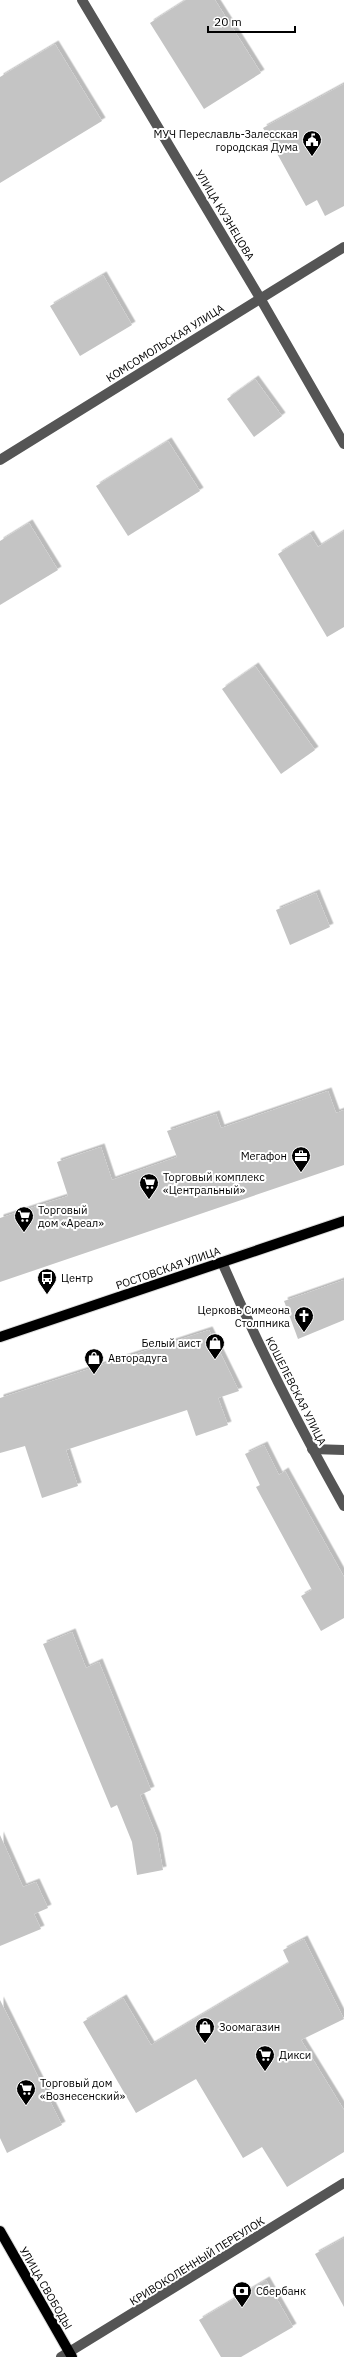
<svg xmlns="http://www.w3.org/2000/svg" width="344" height="2357" viewBox="0 0 344 2357" font-family="'IBM Plex Sans',sans-serif">
	<style>
		.building { fill: #c4c4c4; filter: url(#shadow) }
		.lines { fill: none; stroke-linecap: round; stroke-linejoin: round }
		.major-casing { stroke: #dbdbdb; stroke-width: 12 }
		.minor { stroke: #555; stroke-width: 10 }
		.major { stroke: #000; stroke-width: 10 }
		.labels { text-anchor: middle; stroke-width: 4; stroke-linejoin: round; paint-order: stroke }
		.poi-label { font-size: 11px; fill: #000; stroke: #fff; text-anchor: start }
		.street-label { font-size: 11px; fill: #000; stroke: #fff }
	</style>
	<defs>
		<filter id="shadow"><feDropShadow dx="3.5" dy="-3.5" stdDeviation="0" flood-color="#0004"/></filter>
	</defs>
	<rect width="100%" height="100%" fill="#fff"/>
	<g class="building">
		<polygon points="186,0 215,0 261,73 204,109 150,23"/>
		<polygon points="55,44 102,121 0,183 0,77"/>
		<polygon points="344,84 344,206 325,216 317,200 306,206 263,128"/>
		<polygon points="103,275 132,325 80,356 50,306"/>
		<polygon points="255,379 282,416 254,437 227,399"/>
		<polygon points="168,441 200,491 128,536 96,486"/>
		<polygon points="29,523 58,570 0,605 0,541"/>
		<polygon points="344,531 344,627 327,637 278,554 310,534 318,547"/>
		<polygon points="255,666 315,750 281,774 222,689"/>
		<polygon points="316,893 330,927 290,945 276,910"/>
		<polygon points="328,1091 336,1113 344,1110 344,1165 0,1282 0,1218 68,1196 57,1162 101,1147 112,1180 177,1157 167,1131 216,1114 221,1128"/>
		<polygon points="344,1280 344,1320 298,1339 284,1301"/>
		<polygon points="209,1330 239,1391 218,1398 228,1425 196,1436 187,1410 66,1450 78,1486 42,1498 25,1446 0,1453 0,1398"/>
		<polygon points="264,1445 279,1475 285,1471 344,1577 344,1618 321,1631 301,1596 312,1590 256,1487 260,1485 245,1454"/>
		<polygon points="72,1632 86,1668 99,1662 151,1790 140,1795 157,1837 163,1870 137,1875 132,1842 117,1805 111,1808 43,1644"/>
		<polygon points="0,1835 23,1887 36,1882 48,1908 34,1914 41,1929 0,1946"/>
		<polygon points="304,1939 344,2019 301,2040 344,2110 344,2152 287,2187 262,2147 243,2158 196,2079 136,2113 83,2022 123,1998 151,2045 289,1963 283,1950"/>
		<polygon points="0,2000 62,2125 7,2153 0,2138"/>
		<polygon points="344,2238 344,2307 315,2254"/>
		<polygon points="266,2280 293,2327 241,2357 221,2357 199,2320"/>
	</g>
	<g class="lines">
		<defs>
			<g id="major">
				<polyline points="0,1337 344,1221"/>
				<polyline points="0,2231 72,2357"/>
			</g>
		</defs>
		<use href="#major" class="major-casing"/>
		<g class="minor">
			<polyline points="82,0 260,298 344,444"/>
			<polyline points="0,460 344,247"/>
			<path d="M222,1262C258,1346 299,1426 344,1506"/>
			<polyline points="312,1449 344,1450"/>
			<polyline points="61,2357 344,2183"/>
		</g>
		<use href="#major" class="major"/>
	</g>
	<defs>
		<symbol id="civic-pin" viewBox="-11 -11 22 30"><path d="M0 17L-7.5 6A9.5 9.5 0 1 1 7.5 6Z" fill="#000" stroke="#fff"/><path d="M-.6-6.5H3V-4.5H.6V-3L4-1V1h2V6H-6V1h2V-1L-.6-3ZM-1.2 2.5V6h2.4V2.5Z" fill="#fff"/></symbol>
		<symbol id="office-pin" viewBox="-11 -11 22 30"><path d="M0 17L-7.5 6A9.5 9.5 0 1 1 7.5 6Z" fill="#000" stroke="#fff"/><path d="M-6-3h4V-5.5h4V-3h4V5H-6ZM-1-4.5V-3h2v-1.5ZM-6 0V1H6V0Z" fill="#fff"/></symbol>
		<symbol id="supermarket-pin" viewBox="-11 -11 22 30"><path d="M0 17L-7.5 6A9.5 9.5 0 1 1 7.5 6Z" fill="#000" stroke="#fff"/><path d="M-6-5.5h2.5l.6 2H6L4.5 2H-2.5L-4.4-4H-6ZM-1.5 3.2a1.3 1.3 0 1 0 .1 0ZM3 3.2a1.3 1.3 0 1 0 .1 0Z" fill="#fff"/></symbol>
		<symbol id="bus-pin" viewBox="-11 -11 22 30"><path d="M0 17L-7.5 6A9.5 9.5 0 1 1 7.5 6Z" fill="#000" stroke="#fff"/><path d="M-5-6H5V4H4V6H2V4H-2V6H-4V4H-5ZM-3.5-4V0h7V-4ZM-3.5 1.2v1.5H-2V1.2ZM2 1.2v1.5H3.5V1.2Z" fill="#fff"/></symbol>
		<symbol id="church-pin" viewBox="-11 -11 22 30"><path d="M0 17L-7.5 6A9.5 9.5 0 1 1 7.5 6Z" fill="#000" stroke="#fff"/><path d="M-1.2-6h2.4v3.5h3.3v2.4h-3.3V6h-2.4V-.1h-3.3v-2.4h3.3Z" fill="#fff"/></symbol>
		<symbol id="shop-pin" viewBox="-11 -11 22 30"><path d="M0 17L-7.5 6A9.5 9.5 0 1 1 7.5 6Z" fill="#000" stroke="#fff"/><path d="M-5-2.5h2.3a2.7 3.5 0 0 1 5.4 0H5L5.5 6h-11ZM-1.5-2.5h3a1.5 2.3 0 0 0-3 0Z" fill="#fff"/></symbol>
		<symbol id="bank-pin" viewBox="-11 -11 22 30"><path d="M0 17L-7.5 6A9.5 9.5 0 1 1 7.5 6Z" fill="#000" stroke="#fff"/><path d="M-6-4H6V4H-6ZM0-2.3a2.3 2.3 0 1 0 0 4.6a2.3 2.3 0 1 0 0-4.6Z" fill="#fff"/></symbol>
	</defs>
	<g fill-rule="evenodd">
		<use href="#civic-pin" x="301" y="129" width="22" height="30"/>
		<use href="#office-pin" x="290" y="1145" width="22" height="30"/>
		<use href="#supermarket-pin" x="138" y="1172" width="22" height="30"/>
		<use href="#supermarket-pin" x="13" y="1205" width="22" height="30"/>
		<use href="#bus-pin" x="36" y="1267" width="22" height="30"/>
		<use href="#church-pin" x="293" y="1305" width="22" height="30"/>
		<use href="#shop-pin" x="204" y="1332" width="22" height="30"/>
		<use href="#shop-pin" x="83" y="1347" width="22" height="30"/>
		<use href="#shop-pin" x="194" y="2016" width="22" height="30"/>
		<use href="#supermarket-pin" x="254" y="2044" width="22" height="30"/>
		<use href="#supermarket-pin" x="15" y="2078" width="22" height="30"/>
		<use href="#bank-pin" x="231" y="2280" width="22" height="30"/>
	</g>
	<g class="labels">
		<g class="poi-label">
			<text x="298" y="138" text-anchor="end">МУЧ Переславль-Залесская<tspan x="298" dy="13">городская Дума</tspan></text>
			<text x="287" y="1160" text-anchor="end">Мегафон</text>
			<text x="163" y="1181">Торговый комплекс<tspan x="163" dy="13">«Центральный»</tspan></text>
			<text x="38" y="1214">Торговый<tspan x="38" dy="13">дом «Ареал»</tspan></text>
			<text x="61" y="1282">Центр</text>
			<text x="290" y="1314" text-anchor="end">Церковь Симеона<tspan x="290" dy="13">Столпника</tspan></text>
			<text x="201" y="1347" text-anchor="end">Белый аист</text>
			<text x="108" y="1362">Авторадуга</text>
			<text x="219" y="2031">Зоомагазин</text>
			<text x="279" y="2059">Дикси</text>
			<text x="40" y="2087">Торговый дом<tspan x="40" dy="13">«Вознесенский»</tspan></text>
			<text x="256" y="2295">Сбербанк</text>
		</g>
		<g class="street-label">
			<text transform="translate(225 215) rotate(59)" y="4">УЛИЦА КУЗНЕЦОВА</text>
			<text transform="translate(165 343) rotate(-32)" y="4">КОМСОМОЛЬСКАЯ УЛИЦА</text>
			<text transform="translate(168 1268) rotate(-19)" y="4">РОСТОВСКАЯ УЛИЦА</text>
			<text transform="translate(296 1391) rotate(63)" y="4">КОШЕЛЕВСКАЯ УЛИЦА</text>
			<text transform="translate(197 2261) rotate(-32)" y="4">КРИВОКОЛЕННЫЙ ПЕРЕУЛОК</text>
			<text transform="translate(46 2288) rotate(60)" y="4">УЛИЦА СВОБОДЫ</text>
		</g>
	</g>
	<path d="M208 26v6h87v-6" fill="none" stroke="#000000" stroke-width="2"/>
	<text x="214" y="26" font-size="12" fill="#000000" stroke="#ffffff" stroke-width="3" paint-order="stroke">20 m</text>
</svg>
